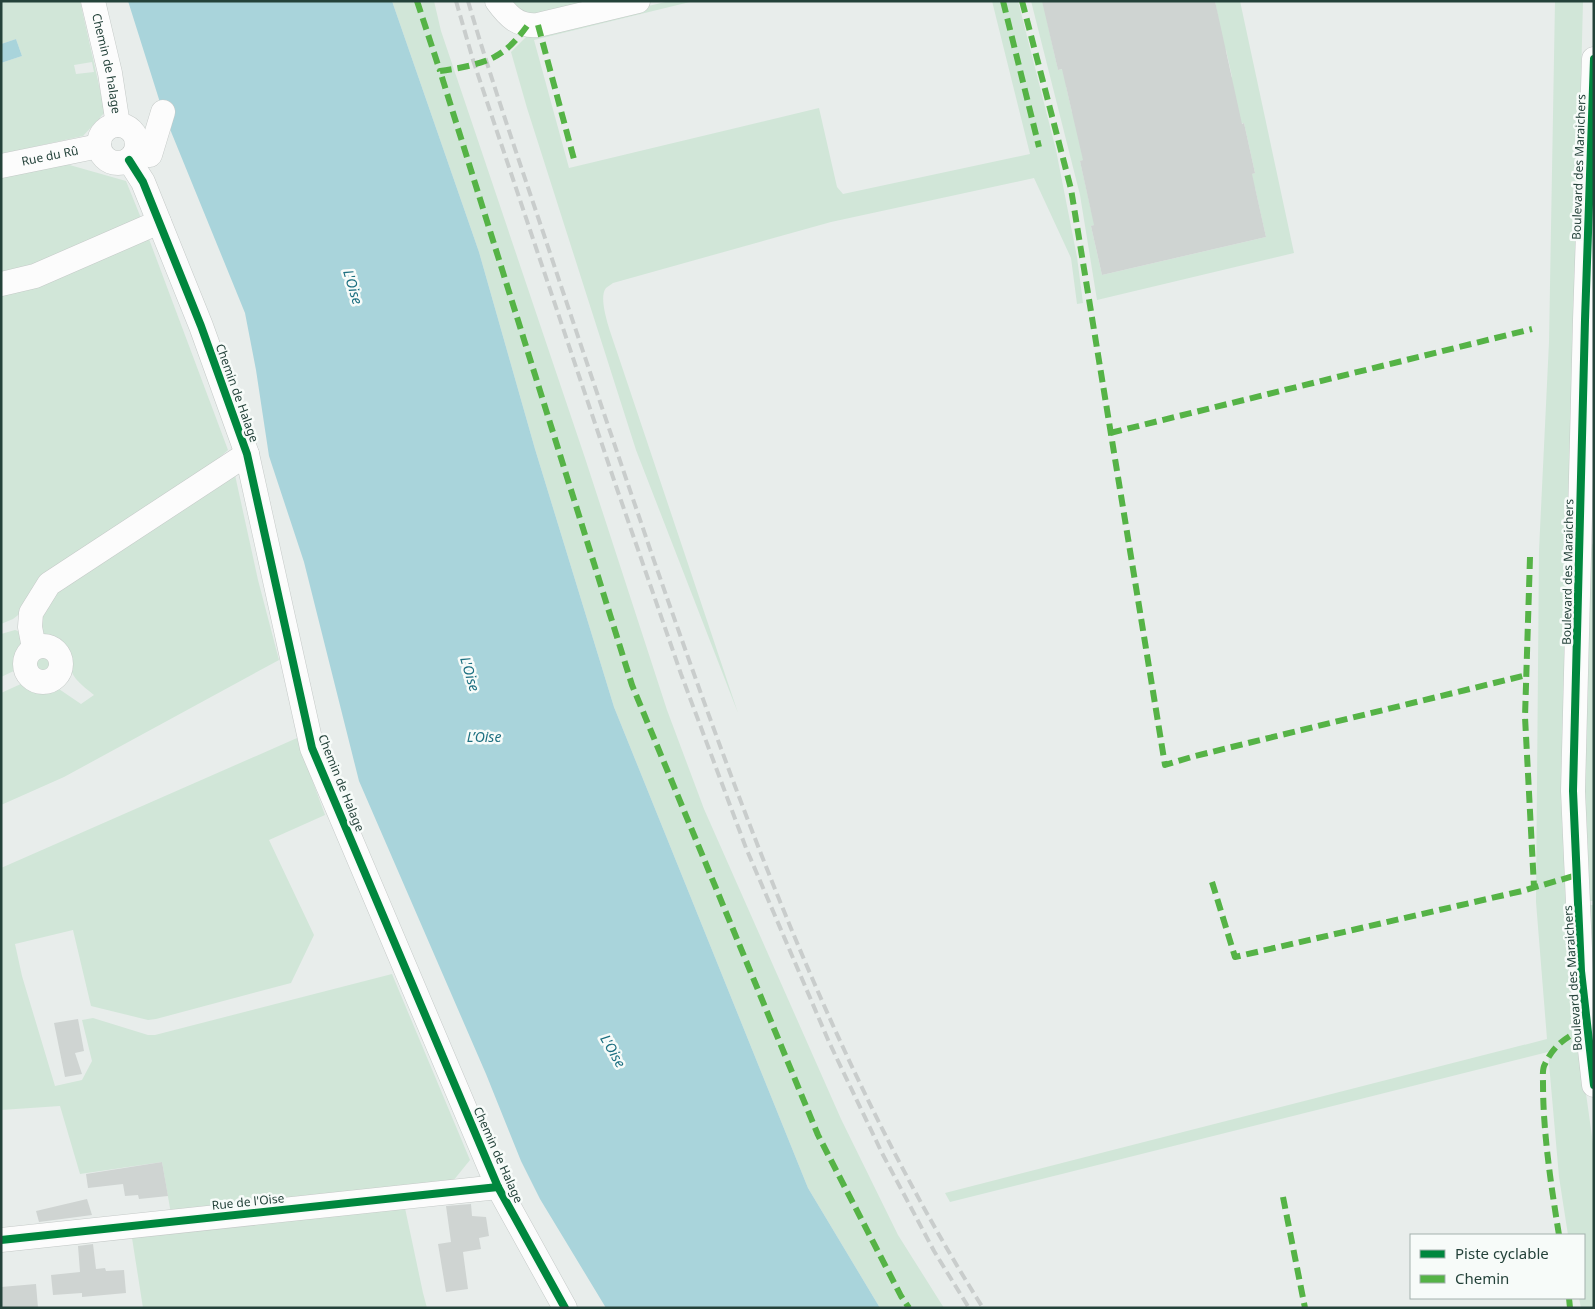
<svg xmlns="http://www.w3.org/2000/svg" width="1595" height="1309" viewBox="0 0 1595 1309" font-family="'Noto Sans',sans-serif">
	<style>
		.green { fill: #d1e6d8; fill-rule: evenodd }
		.water { fill: #a9d4db }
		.building { fill: #cfd4d2 }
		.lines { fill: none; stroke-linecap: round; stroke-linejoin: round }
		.minor-casing { stroke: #c5cac8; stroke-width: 25 }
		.minor { stroke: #fcfcfc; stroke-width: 24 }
		.rail { stroke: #c9cdcc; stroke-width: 4; stroke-dasharray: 10 5; stroke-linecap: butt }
		.quiet { stroke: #55b346; stroke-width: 6; stroke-dasharray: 12 6; stroke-linecap: butt }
		.cycleway-casing { stroke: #f7fbf9; stroke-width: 11 }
		.cycleway { stroke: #00873e; stroke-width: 8 }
		.labels { text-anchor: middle; stroke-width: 5; stroke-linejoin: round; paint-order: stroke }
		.street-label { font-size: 12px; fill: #24423a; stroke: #f7fbf9 }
		.water-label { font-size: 14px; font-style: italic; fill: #1c6f80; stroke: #f7fbf9 }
	</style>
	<rect width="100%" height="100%" fill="#e8edeb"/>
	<g class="green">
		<path d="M1,1H80L105,112L83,136L1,154V63L22,56L16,39L1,44ZM92,62L94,72L76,74L74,65Z"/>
		<polygon points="392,1 434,1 441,31 585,458 667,710 704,809 841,1119 898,1235 944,1308 880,1308 808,1188 614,707 535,449 479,252"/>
		<polygon points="504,1 619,1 533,17"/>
		<path d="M670,1H694L534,40L569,168L819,108L837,187L843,194L1030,154L992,1H1018L1056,150L1077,257L1083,303L1077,304L1071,258L1034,178L831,222L613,283C611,285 608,286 606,288C597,299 612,336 616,349L738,713L636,450L527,108L511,52L530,33Z"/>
		<path d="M1031,1H1135L1047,21L1058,70L1221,33L1215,1H1240L1294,253L1097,300L1080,195ZM1226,50L1232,77L1072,112L1066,86ZM1244,123L1255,173L1091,210L1080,161ZM1255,188L1266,237L1102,275L1091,226Z"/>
		<polygon points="1555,1 1583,1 1575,318 1574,1007 1594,1151 1594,1308 1581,1308 1579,1298 1584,1298 1584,1235 1568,1235 1559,1177 1548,1052 950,1202 945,1193 1547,1039 1536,902 1539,550 1549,342"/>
		<polygon points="59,162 126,181 143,223 228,450 219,458 217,462 13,619 1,624 1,174"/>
		<path d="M235,475L258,580L279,660L64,777L1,805V693L23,683C34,692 43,693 56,687L81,704L94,695C88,690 81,685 76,679C61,659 75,644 41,637L42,614L48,596Z"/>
		<polygon points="1594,542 1594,901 1586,901 1584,778 1588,679 1589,557 1592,545"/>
		<polygon points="15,630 18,631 21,634 20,650 15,663 16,670 1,677 1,634"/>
		<circle cx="42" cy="664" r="12"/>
		<polygon points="297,738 325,815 269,840 314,935 291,983 156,1019 148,1020 91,1006 73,930 15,944 22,976 55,1086 82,1080 92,1061 82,1020 93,1018 148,1035 155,1035 392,974 470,1160 453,1181 171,1214 162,1162 80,1174 60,1106 1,1110 1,868"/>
		<polygon points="1586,905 1594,905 1594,1001"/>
		<polygon points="405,1208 423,1293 427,1308 143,1308 132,1238"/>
	</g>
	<g class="water">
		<polygon points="128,1 392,1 479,252 535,449 614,707 808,1188 880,1308 606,1308 540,1199 521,1161 486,1074 359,781 304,562 269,456 256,370 245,313 163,112"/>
		<polygon points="16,39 22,56 1,63 1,44"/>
	</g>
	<g class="building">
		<polygon points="1042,1 1215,1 1242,124 1244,123 1255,173 1252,174 1266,237 1102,275 1091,226 1094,225 1080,161 1083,160 1062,69 1058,70"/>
		<polygon points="78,1019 84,1051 75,1053 82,1074 65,1077 54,1023"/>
		<polygon points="162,1162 168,1196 139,1199 138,1195 125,1196 123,1184 88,1188 86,1174"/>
		<polygon points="87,1199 92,1215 39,1222 36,1211"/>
		<polygon points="471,1204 472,1216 486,1217 489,1236 479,1238 481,1249 463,1252 468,1289 446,1292 438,1244 451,1242 446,1206"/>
		<polygon points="93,1244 96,1269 105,1268 106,1271 124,1270 126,1293 82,1297 82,1293 53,1295 51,1275 80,1272 78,1246"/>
		<polygon points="36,1284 38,1308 1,1308 1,1287"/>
	</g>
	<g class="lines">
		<defs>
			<g id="minor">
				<path id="s1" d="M93,1L110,73L118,125"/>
				<path d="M497,1C508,16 518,27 538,25L638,1"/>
				<polyline points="1594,59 1585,320 1573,791 1581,971 1594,1085"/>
				<circle cx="118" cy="144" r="19"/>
				<polyline points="135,153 150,155 163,112"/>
				<polyline points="129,160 143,182 201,326 247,454 312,748 498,1187 565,1308"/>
				<path id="s2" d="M1,166L99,146"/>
				<polyline points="1,284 35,276 159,222"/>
				<circle cx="43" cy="664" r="18"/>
				<polyline points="34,648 30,627 31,613 49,584 247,454"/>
				<polyline points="1,1240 498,1187"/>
			</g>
		</defs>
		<use href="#minor" class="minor-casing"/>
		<use href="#minor" class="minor"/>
		<g class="rail">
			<polyline points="456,1 473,60 616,486 681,674 746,848 829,1042 882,1153 934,1251 969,1308"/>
			<path d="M468,1C492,83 520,163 547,244C581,346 616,449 651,552C741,810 836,1075 983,1308"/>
		</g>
		<g class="quiet">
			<polyline points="417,1 440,71"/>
			<polyline points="1003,1 1039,147"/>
			<polyline points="1022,1 1071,189 1165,765 1195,756 1527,675"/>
			<polyline points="538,25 575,163"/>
			<path d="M527,26C519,37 509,49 496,56C483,64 456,69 440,71L632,685L818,1135L901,1296L909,1308"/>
			<polyline points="1110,433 1532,329"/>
			<polyline points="1530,557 1525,717 1534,887"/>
			<polyline points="1212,882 1235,957 1522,891 1577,875"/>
			<polyline points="1283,1197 1305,1308"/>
			<path d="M1559,1235C1551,1185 1543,1133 1543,1083C1543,1077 1542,1069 1545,1064C1554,1044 1568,1036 1587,1027"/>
			<polyline points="1569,1298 1570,1308"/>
		</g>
		<defs>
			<g id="cycleway">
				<polyline points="1594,59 1585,320 1573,791 1581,971 1594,1085"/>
				<polyline points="129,160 143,182 201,326 247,454 312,748 498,1187 565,1308"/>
				<polyline points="1,1240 498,1187"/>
			</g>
		</defs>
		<use href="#cycleway" class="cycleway-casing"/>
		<use href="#cycleway" class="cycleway"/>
	</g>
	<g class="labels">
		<g class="street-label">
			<text dy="4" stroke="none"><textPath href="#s1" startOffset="64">Chemin de halage</textPath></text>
			<text dy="4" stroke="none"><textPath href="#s2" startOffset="50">Rue du Rû</textPath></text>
			<text transform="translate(1579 167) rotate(-88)" y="4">Boulevard des Maraichers</text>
			<text transform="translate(237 393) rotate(70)" y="4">Chemin de Halage</text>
			<text transform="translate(1568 572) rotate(-89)" y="4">Boulevard des Maraichers</text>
			<text transform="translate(341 783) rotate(68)" y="4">Chemin de Halage</text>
			<text transform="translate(1573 978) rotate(-94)" y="4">Boulevard des Maraichers</text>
			<text transform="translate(498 1155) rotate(66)" y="4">Chemin de Halage</text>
			<text transform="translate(248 1202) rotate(-6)" y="4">Rue de l'Oise</text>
		</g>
		<g class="water-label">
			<text transform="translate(353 287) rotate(73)" y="5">L'Oise</text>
			<text transform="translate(470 674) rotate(73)" y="5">L'Oise</text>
			<text x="484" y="742">L’Oise</text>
			<text transform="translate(613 1051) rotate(60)" y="5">L'Oise</text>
		</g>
	</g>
	<rect width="1595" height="1309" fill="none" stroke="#24423a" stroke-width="5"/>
	<rect x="1410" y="1234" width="175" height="65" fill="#f7fbf9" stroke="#a3b1ad"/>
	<rect x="1420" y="1250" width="25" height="8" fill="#00873e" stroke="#a3b1ad"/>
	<text x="1455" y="1259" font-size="15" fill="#24423a">Piste cyclable</text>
	<rect x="1420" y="1275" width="25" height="8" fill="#55b346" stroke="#a3b1ad"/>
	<text x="1455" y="1284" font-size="15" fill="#24423a">Chemin</text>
</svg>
